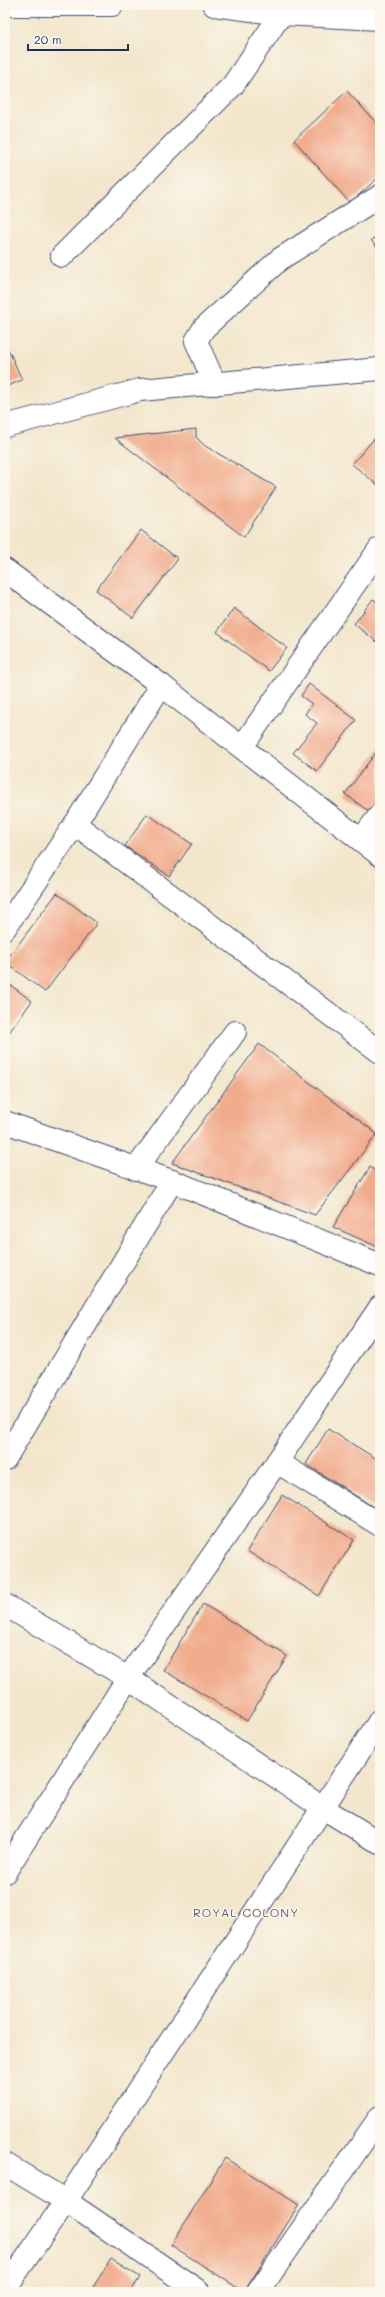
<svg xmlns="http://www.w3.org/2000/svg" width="385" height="2297" viewBox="0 0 385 2297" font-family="Mali,sans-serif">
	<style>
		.building { fill: #f1ac8d }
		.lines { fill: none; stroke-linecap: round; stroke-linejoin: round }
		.street-casing { stroke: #3b4a6e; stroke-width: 24 }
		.secondary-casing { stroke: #3b4a6e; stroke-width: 24 }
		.street { stroke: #fff; stroke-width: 22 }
		.secondary { stroke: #fff; stroke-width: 22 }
		.labels { text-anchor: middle; stroke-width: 3; stroke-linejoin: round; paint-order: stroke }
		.neighbourhood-label { font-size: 12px; letter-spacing: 1px; fill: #665b6e; stroke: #fbf7ec }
	</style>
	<rect width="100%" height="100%" fill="#fbf7ec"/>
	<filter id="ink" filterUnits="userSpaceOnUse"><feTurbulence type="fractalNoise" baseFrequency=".025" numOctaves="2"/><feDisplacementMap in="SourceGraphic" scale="8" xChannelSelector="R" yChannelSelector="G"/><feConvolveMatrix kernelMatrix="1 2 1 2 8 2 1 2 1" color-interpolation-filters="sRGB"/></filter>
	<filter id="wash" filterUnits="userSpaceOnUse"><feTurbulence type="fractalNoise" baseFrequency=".012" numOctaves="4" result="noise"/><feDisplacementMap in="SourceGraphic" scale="16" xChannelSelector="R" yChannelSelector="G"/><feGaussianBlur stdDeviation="0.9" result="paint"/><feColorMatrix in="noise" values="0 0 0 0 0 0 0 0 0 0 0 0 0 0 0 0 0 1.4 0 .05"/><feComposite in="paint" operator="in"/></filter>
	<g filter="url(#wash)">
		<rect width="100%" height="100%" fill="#f3e6cc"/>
		<g id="blocks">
			<g class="building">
				<polygon points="347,91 380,127 380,176 350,203 294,140"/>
				<polygon points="380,235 380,252 371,240"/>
				<polygon points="5,342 22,380 5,387"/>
				<polygon points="196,429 196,437 205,446 276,487 244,537 115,438"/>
				<polygon points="374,439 380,444 380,487 352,464"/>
				<polygon points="141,530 178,559 133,618 96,590"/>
				<polygon points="373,599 380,604 380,644 354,624"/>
				<polygon points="234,608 287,648 269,671 217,632"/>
				<polygon points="309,684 356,720 317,771 293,753 317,723 305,714 312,704 301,696"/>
				<polygon points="380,747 380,801 371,813 345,794"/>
				<polygon points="147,814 192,844 169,876 125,846"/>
				<polygon points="57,893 97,923 45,992 5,962"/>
				<polygon points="5,981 32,1001 5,1038"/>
				<polygon points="259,1044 377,1134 315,1215 172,1163"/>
				<polygon points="370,1167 380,1174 380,1248 333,1227"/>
				<polygon points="328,1429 380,1461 378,1510 306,1464"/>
				<polygon points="282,1495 354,1540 319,1596 247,1551"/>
				<polygon points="203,1604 287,1656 247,1721 163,1670"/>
				<polygon points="225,2158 299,2205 244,2292 171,2245"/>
				<polygon points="111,2259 140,2277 131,2292 90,2292"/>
			</g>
		</g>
	</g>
	<g filter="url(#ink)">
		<use href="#blocks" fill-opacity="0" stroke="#3b4a6e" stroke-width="1"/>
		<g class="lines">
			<defs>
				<g id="street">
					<polyline points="62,256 233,85 281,14"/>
					<polyline points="215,384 196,341 204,328 280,259 380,196"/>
					<polyline points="5,426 140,390 380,369"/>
					<polyline points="5,570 161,685 380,855"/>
					<polyline points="242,747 380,548"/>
					<polyline points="75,824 380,1052"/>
					<polyline points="361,840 380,815"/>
					<polyline points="5,928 75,824 161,685"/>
					<polyline points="5,1122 172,1181 380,1265"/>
					<polyline points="136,1169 235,1032"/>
					<polyline points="5,1459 172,1181"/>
					<polyline points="277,1462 380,1525"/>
					<polyline points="5,1605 128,1678 323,1808 380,1843"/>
					<polyline points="5,1872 128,1678 277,1462 380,1307"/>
					<polyline points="5,2164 66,2201 200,2292"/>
					<polyline points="5,2289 66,2201 380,1720"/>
					<polyline points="258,2292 380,2117"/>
				</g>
				<g id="secondary">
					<polyline points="5,5 112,5"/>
					<polyline points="214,5 281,14 380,19"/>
				</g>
			</defs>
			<use href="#street" class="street-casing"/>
			<use href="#secondary" class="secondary-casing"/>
			<use href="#street" class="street"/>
			<use href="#secondary" class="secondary"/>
		</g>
	</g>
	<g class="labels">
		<g class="neighbourhood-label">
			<text x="246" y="1917">ROYAL COLONY</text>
		</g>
	</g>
	<rect width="385" height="2297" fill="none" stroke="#fbf7ec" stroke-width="20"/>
	<path d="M28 44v6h100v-6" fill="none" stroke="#1b2f5e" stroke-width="2"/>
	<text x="34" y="44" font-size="12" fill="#1b2f5e" stroke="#fbf7ec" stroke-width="3" paint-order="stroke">20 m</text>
</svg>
